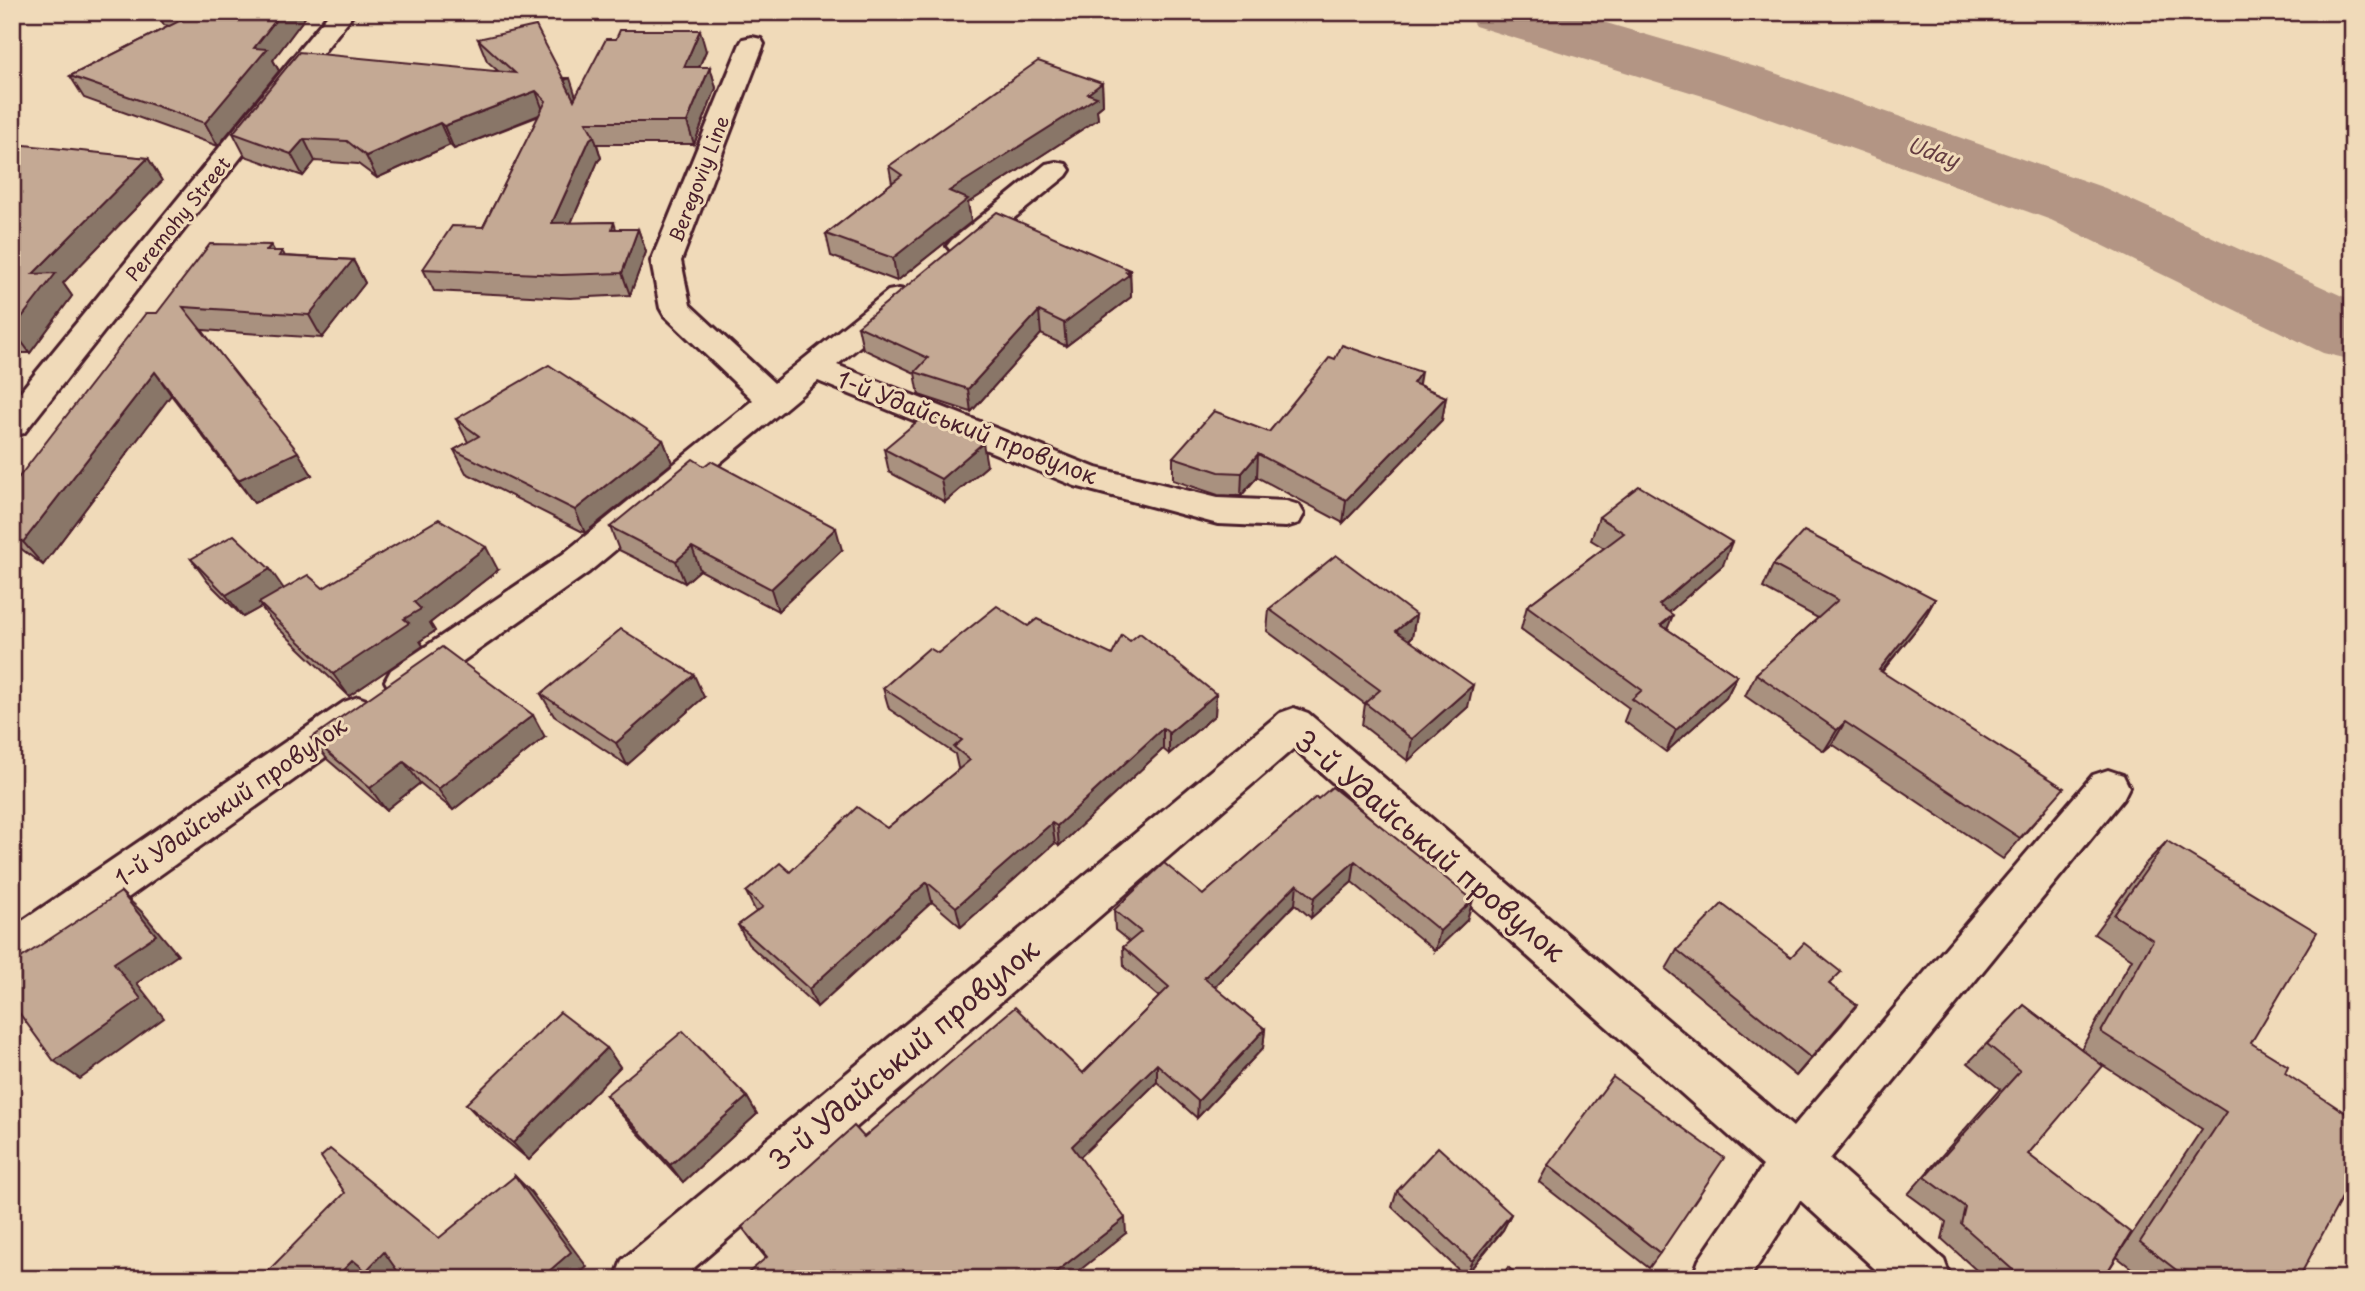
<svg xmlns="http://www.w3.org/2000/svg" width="2365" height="1291" viewBox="0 0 2365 1291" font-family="'Playpen Sans',sans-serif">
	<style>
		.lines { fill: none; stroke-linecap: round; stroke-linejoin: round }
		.river { fill: #b39584; fill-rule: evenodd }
		.minor-casing { stroke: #4a1f2b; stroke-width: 6 }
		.minor { fill: #f0dab9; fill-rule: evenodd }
		.wall { fill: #a9917f; stroke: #4a1f2b; stroke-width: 2; fill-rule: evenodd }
		.shaded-wall { fill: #897668; stroke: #4a1f2b; stroke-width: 2 }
		.building { fill: #c4a994; stroke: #4a1f2b; stroke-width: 2 }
		.labels { text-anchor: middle; stroke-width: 6; stroke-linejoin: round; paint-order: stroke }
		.far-street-label { font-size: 19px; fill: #4a1f2b; stroke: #f0dab9 }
		.far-water-label { font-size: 21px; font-style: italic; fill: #643c41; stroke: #f0dab9 }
		.street-label { font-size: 23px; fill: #4a1f2b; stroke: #f0dab9 }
		.near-street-label { font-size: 28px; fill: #4a1f2b; stroke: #f0dab9 }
	</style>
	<rect width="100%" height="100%" fill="#f0dab9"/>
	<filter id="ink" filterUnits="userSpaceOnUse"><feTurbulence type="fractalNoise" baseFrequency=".0143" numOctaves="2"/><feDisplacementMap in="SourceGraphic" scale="14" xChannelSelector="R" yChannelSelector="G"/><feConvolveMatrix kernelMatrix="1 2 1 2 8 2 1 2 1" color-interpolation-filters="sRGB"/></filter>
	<g filter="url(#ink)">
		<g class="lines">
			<polygon class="river" points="1466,12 1569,12 1766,70 2105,188 2353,301 2353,360 2323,353 2051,220 1716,100 1475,26"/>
			<defs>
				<g id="minor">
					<polygon points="330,12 355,12 24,433 12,436 12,402"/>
					<polygon points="752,37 761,39 764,44 681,261 690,305 774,383 888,291 899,289 910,291 914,298 910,305 837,365 1096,468 1218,498 1286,501 1299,505 1304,514 1299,523 1286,527 1218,524 1075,486 818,381 589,572 419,692 405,696 391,692 385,681 391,670 563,554 753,400 664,315 660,308 651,261 740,44 743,39"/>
					<polygon points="1056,162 1066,164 1070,170 1066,176 972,252 962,255 952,252 947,246 952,240 1046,164"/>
					<polygon points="358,697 372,702 378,713 372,724 28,969 12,974 12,928 344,702"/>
					<polygon points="1294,708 1308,713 1793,1127 2093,775 2108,770 2123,775 2129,787 2123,799 1830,1159 1944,1260 1951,1279 1886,1279 1800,1200 1749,1279 1692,1279 1699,1260 1763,1166 1294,748 681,1279 615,1279 622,1260 1280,713"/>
				</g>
			</defs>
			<use href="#minor" class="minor-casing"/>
			<use href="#minor" class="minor"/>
		</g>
		<g class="wall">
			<polygon points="157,12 309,12 273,60 279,71 218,146 84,98 70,76 170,26 164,25"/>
			<polygon points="478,39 563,78 576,97 706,51 699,67 710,67 716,88 694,144 597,144 601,158 598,161 571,223 614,222 616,229 638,229 646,252 630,295 570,298 434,291 423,269 483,227 539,116 454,149 450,145 377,178 358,164 315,161 303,176 245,156 233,133 498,71 487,61"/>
			<polygon points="1102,83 1103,105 1097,110 1098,119 968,203 971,222 897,281 831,256 826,234 892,183 889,166"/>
			<polygon points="12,146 148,158 162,181 63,283 72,296 30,353 18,353 12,359"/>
			<polygon points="274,251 282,251 285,256 353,260 365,283 322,338 202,330 312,475 254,503 171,395 43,565 12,542 12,486 157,313"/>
			<polygon points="1130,270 1131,297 1066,346 1041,334 971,412 919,395 915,373 863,349 858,326"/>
			<polygon points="1335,359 1419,385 1446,397 1442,420 1343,523 1257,477 1241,496 1218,495 1173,480 1173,457 1269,432"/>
			<polygon points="456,419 663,440 672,463 585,533 466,473 454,450 468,442"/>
			<polygon points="884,449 987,466 945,502 889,472"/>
			<polygon points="1599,517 1723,565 1669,612 1667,629 1737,676 1726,698 1666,752 1624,721 1629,708 1521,629 1527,606 1604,548 1591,540"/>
			<polygon points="610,527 842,550 778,611 700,570 685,583 619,550"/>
			<polygon points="191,559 284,589 323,588 498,570 430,623 435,631 420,641 423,646 349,696 276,626 261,607 243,617 208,582"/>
			<polygon points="1773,565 1935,599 1922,622 1882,672 2046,809 2003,859 1832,744 1824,751 1745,696 1756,674 1818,618 1763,588"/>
			<polygon points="1269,609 1416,615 1412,637 1409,640 1468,707 1408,761 1362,725 1365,704 1267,631"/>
			<polygon points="1028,626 1112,655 1130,641 1216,694 1215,715 1169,754 1163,749 1059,846 1055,843 961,927 932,902 817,1007 748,944 738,925 756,912 746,892 887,828 959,769 958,768 955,754 889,709 883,688 938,653"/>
			<polygon points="541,694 704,697 627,765 554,716"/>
			<polygon points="545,737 453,810 420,783 386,810 328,760 311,738"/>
			<polygon points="1316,797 1467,920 1435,951 1352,882 1311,918 1295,904 1214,987 1265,1029 1263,1048 1197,1118 1157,1082 1080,1157 1126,1233 766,1258 753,1242 742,1227 864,1137 1083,1073 1159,997 1124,967 1123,947 1130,942 1115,930 1114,910 1203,895"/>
			<path d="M2167,841L2251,1043L2285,1073L2302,1272L2311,1279H2145L2117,1257L2103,1279H1986L1942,1239L1946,1222L1908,1194L2000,1089L1968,1063L2024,1005L2081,1049L2132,959L2094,934L2147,862ZM2101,1064L2202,1129L2117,1256L2028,1154Z"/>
			<polygon points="1677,950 1791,957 1831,985 1842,1024 1796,1076 1666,969"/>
			<polygon points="607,1048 620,1067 529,1160 482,1121 466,1104"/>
			<polygon points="606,1095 747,1097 757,1114 683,1182 620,1113"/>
			<polygon points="1548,1165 1660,1253 1649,1268 1539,1182"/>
			<polygon points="1397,1191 1511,1214 1503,1230 1465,1276 1392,1207"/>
		</g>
		<g class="shaded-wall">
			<polygon points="282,12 309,12 273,60 279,71 218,146 205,123 254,48"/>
			<polygon points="700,30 706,51 690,88 684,67"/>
			<polygon points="710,67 716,88 694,144 687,122"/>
			<polygon points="570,78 577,100 572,102 564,80"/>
			<polygon points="1102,83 1103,105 1097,110 1098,119 968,203 971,222 897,281 893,258 949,191"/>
			<polygon points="536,91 544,113 454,149 444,126"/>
			<polygon points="440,123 450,145 377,178 366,156"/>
			<polygon points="594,136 601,158 598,161 561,246 552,223 590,139"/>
			<polygon points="304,139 315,161 303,176 291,154"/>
			<polygon points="148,158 162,181 63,283 72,296 30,353 13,330 33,274"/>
			<polygon points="638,229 646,252 630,295 622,273"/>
			<polygon points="271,245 284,268 266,251"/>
			<polygon points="353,260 365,283 322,338 309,315"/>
			<polygon points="1130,270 1131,297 1066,346 1064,323"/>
			<polygon points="1039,311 1041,334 971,412 968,389"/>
			<polygon points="12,346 18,353 12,359"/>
			<polygon points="155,372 171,395 43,565 23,542"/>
			<polygon points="1421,372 1417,395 1413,383"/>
			<polygon points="1446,397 1442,420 1343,523 1346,500"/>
			<polygon points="663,440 672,463 585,533 575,510"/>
			<polygon points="983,443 987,466 945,502 941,479"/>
			<polygon points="298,452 312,475 254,503 238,480"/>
			<polygon points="1258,454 1257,477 1241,496 1242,473"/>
			<polygon points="836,528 842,550 778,611 771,589"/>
			<polygon points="1732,542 1723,565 1651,628 1659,605"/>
			<polygon points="486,547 498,570 430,623 435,631 420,641 423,646 349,696 333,674 414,602"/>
			<polygon points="692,547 700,570 685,583 676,561"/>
			<polygon points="270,569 286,592 259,603 261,607 243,617 226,595"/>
			<polygon points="1935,599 1922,622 1865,692 1879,670"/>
			<polygon points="1416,615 1412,637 1392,653 1396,631"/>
			<polygon points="1673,615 1664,637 1661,625"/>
			<polygon points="12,655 17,660 12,667"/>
			<polygon points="694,675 704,697 627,765 616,743"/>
			<polygon points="1737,676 1726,698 1666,752 1676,730"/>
			<polygon points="1473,685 1468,707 1408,761 1412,739"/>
			<polygon points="1216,694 1215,715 1169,754 1169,733"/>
			<polygon points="533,715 545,737 453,810 438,789"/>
			<polygon points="1845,722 1832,744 1824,751 1837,730"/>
			<polygon points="1163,728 1163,749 1059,846 1057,826"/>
			<polygon points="404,762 420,783 386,810 370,788"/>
			<polygon points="1052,823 1055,843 961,927 956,907"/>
			<polygon points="1355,861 1352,882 1311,918 1314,898"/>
			<polygon points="927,882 932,902 817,1007 809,989"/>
			<polygon points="1297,884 1295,904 1204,998 1204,978"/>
			<polygon points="121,892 143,913 178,955 137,983 164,1018 80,1079 54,1061 114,963"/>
			<polygon points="1473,900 1467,920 1435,951 1440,931"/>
			<polygon points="1857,1005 1842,1024 1796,1076 1811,1058"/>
			<polygon points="1265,1029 1263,1048 1197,1118 1198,1101"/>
			<polygon points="607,1048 620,1067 529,1160 513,1143"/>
			<polygon points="1157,1064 1157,1082 1074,1163 1072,1146"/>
			<polygon points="747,1097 757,1114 683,1182 670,1165"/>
			<polygon points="515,1176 531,1192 587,1267 573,1279 540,1279"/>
			<polygon points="1511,1214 1503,1230 1465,1276 1472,1261"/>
			<polygon points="1125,1218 1126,1233 1069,1279 1047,1279"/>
			<polygon points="384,1252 404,1267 393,1279 376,1279 372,1276 369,1279 334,1279 353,1260"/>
		</g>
		<g class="building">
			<polygon points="197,12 282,12 254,48 267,49 205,123 70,76"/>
			<polygon points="536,26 563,78 570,78 564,80 574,100 606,39 616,39 620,30 700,30 684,67 710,67 687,122 586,122 594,136 590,139 552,223 614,222 612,229 638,229 622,273 561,275 423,269 452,226 483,227 546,101 536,91 444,126 440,123 366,156 347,141 304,139 291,154 233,133 299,52 515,73 478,39"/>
			<polygon points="1038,61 1102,83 1088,94 1097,97 949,191 968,199 893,258 826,234 902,175 889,166"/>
			<polygon points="15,144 148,158 33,274 56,273 12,330 12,146"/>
			<polygon points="997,212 1130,270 1126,272 1130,274 1064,323 1039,311 968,389 915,372 928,358 858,326"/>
			<polygon points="210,244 271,245 266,251 282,251 279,256 353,260 309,315 183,307 298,452 238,480 155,372 23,542 12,534 12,486 146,313 157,313"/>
			<polygon points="1342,345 1421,372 1413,383 1446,397 1346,500 1258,454 1242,473 1219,472 1173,457 1214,411 1269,432 1330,357 1335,359"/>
			<polygon points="549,365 663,440 575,510 454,450 479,436 456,419"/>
			<polygon points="926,414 983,443 941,479 884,449"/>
			<polygon points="693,459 704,466 711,461 836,528 771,589 692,547 676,561 610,527"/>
			<polygon points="1639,486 1732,542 1659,605 1673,615 1661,625 1737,676 1676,730 1632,699 1642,690 1527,606 1624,533 1599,517"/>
			<polygon points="439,519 486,547 414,602 421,609 404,619 409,623 333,674 259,603 308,575 323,588"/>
			<polygon points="1804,531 1935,599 1879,670 2064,788 2020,838 1845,722 1837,730 1756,674 1838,600 1773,565"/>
			<polygon points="234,535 270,569 226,595 191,559"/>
			<polygon points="1336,555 1416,615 1396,631 1473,685 1412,739 1365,703 1380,690 1269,609"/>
			<polygon points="997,606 1028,626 1037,619 1112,655 1122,635 1130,641 1140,633 1216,694 1169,733 1163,728 1057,826 1052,823 956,907 927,882 809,989 738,925 763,907 746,892 780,863 790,872 857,807 887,828 970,760 954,747 962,740 883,688 929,648 938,653"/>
			<polygon points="621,629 694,675 616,743 541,694"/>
			<polygon points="442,647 533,715 438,789 404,762 370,788 311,738"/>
			<polygon points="1332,787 1473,900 1440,931 1355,861 1314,898 1297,884 1204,978 1265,1029 1198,1101 1157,1064 1072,1146 1125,1218 1047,1279 741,1279 767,1257 742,1227 854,1126 864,1137 1015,1007 1083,1073 1169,987 1123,947 1141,932 1114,910 1164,863 1203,895 1316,797 1318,799"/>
			<polygon points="2167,841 2317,932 2251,1043 2288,1066 2285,1073 2353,1118 2353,1177 2302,1272 2311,1279 2188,1279 2140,1242 2226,1112 2101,1032 2153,940 2114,915"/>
			<polygon points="121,892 156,935 114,963 141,999 54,1061 12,1003 12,964"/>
			<polygon points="1722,904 1791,957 1804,943 1841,972 1829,984 1857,1005 1811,1058 1677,950"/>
			<polygon points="2024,1005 2103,1066 2028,1154 2131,1233 2103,1279 2023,1279 1961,1224 1965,1207 1925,1177 2020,1071 1987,1044"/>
			<polygon points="560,1012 607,1048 513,1143 466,1104"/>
			<polygon points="683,1031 747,1097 670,1165 606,1095"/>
			<polygon points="1613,1077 1724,1158 1660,1253 1548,1165"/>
			<polygon points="1438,1147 1511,1214 1472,1261 1397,1191"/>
			<polygon points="330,1149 439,1238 515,1176 571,1252 540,1279 403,1279 384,1252 366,1271 353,1260 334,1279 260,1279 345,1193 321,1157"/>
			<polygon points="1508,1267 1521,1279 1500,1279"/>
			<polygon points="1863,1274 1869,1279 1860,1279"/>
		</g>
	</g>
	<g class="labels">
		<g class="far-street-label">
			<text transform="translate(699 179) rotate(-69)" y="7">Beregoviy Line</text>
			<text transform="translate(178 219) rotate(-51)" y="7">Peremohy Street</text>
		</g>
		<g class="far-water-label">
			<text transform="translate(1933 153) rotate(19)" y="7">Uday</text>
		</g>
		<g class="street-label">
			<text transform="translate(967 428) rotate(21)" y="8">1-й Удайський провулок</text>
			<text transform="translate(231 802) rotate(-35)" y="8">1-й Удайський провулок</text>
		</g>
		<g class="near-street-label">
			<text transform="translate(1430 846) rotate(40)" y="10">3-й Удайський провулок</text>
			<text transform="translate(904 1055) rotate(-40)" y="10">3-й Удайський провулок</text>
		</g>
	</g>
	<rect width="2365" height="1291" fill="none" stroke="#f0dab9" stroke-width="42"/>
	<rect x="21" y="21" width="2323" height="1249" fill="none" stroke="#4a1f2b" stroke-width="2.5" filter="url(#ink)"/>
</svg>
